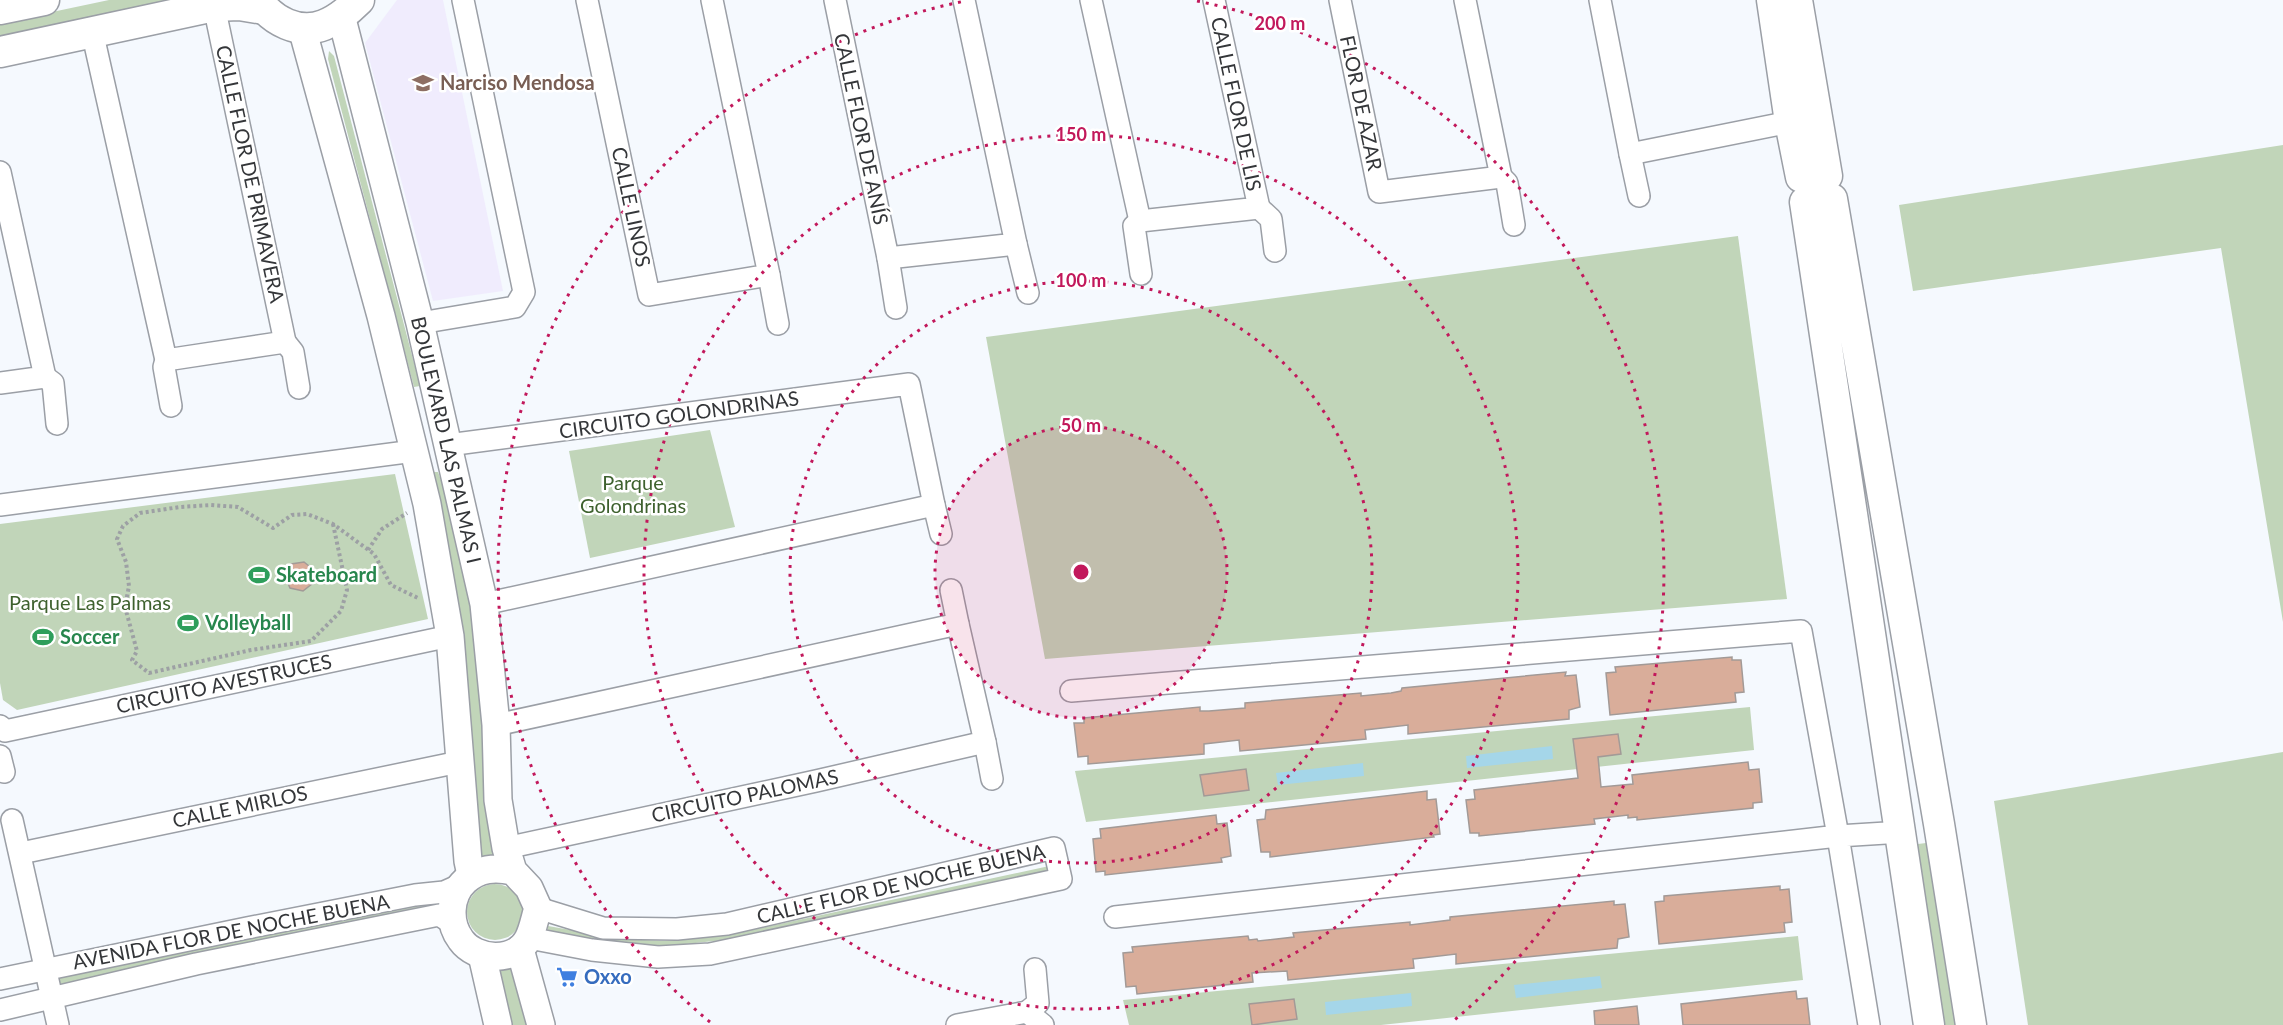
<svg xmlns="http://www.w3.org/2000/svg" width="2283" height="1025" viewBox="0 0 2283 1025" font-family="Lato,sans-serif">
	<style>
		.education { fill: #f0ecfd }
		.green { fill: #c1d5b9 }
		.water { fill: #a5d6e9 }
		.building { fill: #d9ad9a; stroke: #a29a97; stroke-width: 1.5 }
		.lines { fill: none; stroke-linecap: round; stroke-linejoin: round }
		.minor-casing { stroke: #9b9fa6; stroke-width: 24 }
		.tertiary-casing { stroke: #9b9fa6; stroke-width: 30 }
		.secondary-casing { stroke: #9b9fa6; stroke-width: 33 }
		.path { stroke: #9da0a4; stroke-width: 4; stroke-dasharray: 3 3; stroke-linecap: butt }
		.minor { stroke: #fff; stroke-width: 21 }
		.tertiary { stroke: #fff; stroke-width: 27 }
		.secondary { stroke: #fff; stroke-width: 30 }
		.ring { fill: none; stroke: #c2185b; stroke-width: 3; stroke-dasharray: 3 6 }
		.labels { text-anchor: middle; stroke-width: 5; stroke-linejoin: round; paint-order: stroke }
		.education-label { font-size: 20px; font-weight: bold; fill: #785e54; stroke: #fff; text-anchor: start }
		.street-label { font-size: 20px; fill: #343639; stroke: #fff }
		.park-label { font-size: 20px; fill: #3e612e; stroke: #fff }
		.leisure-label { font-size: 20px; font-weight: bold; fill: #27864d; stroke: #fff; text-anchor: start }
		.shop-label { font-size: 20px; font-weight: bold; fill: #366cbe; stroke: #fff; text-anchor: start }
		.centre { fill: #c2185b; stroke: #fff; stroke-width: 3 }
		.ring-label { font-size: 18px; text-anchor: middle; font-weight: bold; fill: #c2185b; stroke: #fff; stroke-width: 5; stroke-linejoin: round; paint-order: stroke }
	</style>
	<rect width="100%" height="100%" fill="#f5f9fe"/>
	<polygon class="education" points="397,0 443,0 503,291 433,301 365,43"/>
	<g class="green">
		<polygon points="109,0 180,0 0,38 0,23"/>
		<polygon points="329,51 334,56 420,386 414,387 328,59"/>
		<polygon points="2283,145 2283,622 2221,248 1913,291 1899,205"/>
		<polygon points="1738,236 1787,599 1045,659 986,337"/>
		<polygon points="710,430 735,527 590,558 569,451"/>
		<polygon points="432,472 438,472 447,497 468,583 495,851 489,861 482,861 477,850 470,764 465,646"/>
		<polygon points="395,474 428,619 17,710 3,700 0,683 0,524"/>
		<polygon points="1750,707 1754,750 1086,822 1075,771"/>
		<polygon points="2283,752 2283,1025 2028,1025 1994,801"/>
		<polygon points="1926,843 1931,848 1959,1025 1944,1025 1916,847 1918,844"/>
		<polygon points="1054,865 1055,870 733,939 667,946 621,943 547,932 548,926 622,939 667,941 733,934"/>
		<circle cx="495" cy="912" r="28"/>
		<polygon points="440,902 442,904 437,909 102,975 60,987 55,983 63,975"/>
		<polygon points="1798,936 1803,980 1381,1025 1129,1025 1123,1000"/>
		<polygon points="514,964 527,1025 512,1025 498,967"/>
	</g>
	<g class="water">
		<polygon points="1552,746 1553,759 1467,768 1466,756"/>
		<polygon points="1363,763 1364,776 1278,785 1276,773"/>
		<polygon points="1600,976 1602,988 1516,998 1514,985"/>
		<polygon points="1411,993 1412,1006 1326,1015 1325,1002"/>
	</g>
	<g class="building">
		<polygon points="304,562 314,570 313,583 303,591 290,588 285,576 291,564"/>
		<polygon points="1732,657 1732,660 1741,660 1744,692 1735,693 1736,702 1610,715 1606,673 1616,672 1615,667"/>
		<polygon points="1566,672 1565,676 1576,675 1580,707 1569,710 1569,719 1408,734 1408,725 1365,730 1366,739 1240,751 1239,740 1204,744 1204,754 1088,764 1088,756 1078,757 1074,723 1084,723 1084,718 1200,707 1200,711 1209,711 1245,708 1245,703 1361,693 1361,696 1391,693 1401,691 1402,688"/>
		<polygon points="1618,734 1621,754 1598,757 1601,787 1633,784 1632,775 1748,762 1749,770 1759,769 1762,802 1753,803 1753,808 1637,820 1637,817 1628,818 1628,815 1594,819 1595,824 1479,836 1479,833 1470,833 1466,800 1475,799 1474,790 1578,778 1573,739"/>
		<polygon points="1246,769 1249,790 1204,796 1200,775"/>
		<polygon points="1427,791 1427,800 1436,799 1440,834 1433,835 1434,837 1270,857 1270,852 1261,852 1257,820 1265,819 1266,810"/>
		<polygon points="1216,815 1217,824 1227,823 1231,856 1221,858 1222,862 1105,875 1105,871 1096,872 1093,839 1101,838 1100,829"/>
		<polygon points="1780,886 1780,890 1789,889 1792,922 1784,923 1785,932 1659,944 1655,902 1664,901 1664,896"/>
		<polygon points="1614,901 1614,905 1625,904 1629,937 1618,939 1617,948 1456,964 1456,954 1422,958 1413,959 1414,968 1288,980 1287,971 1252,973 1253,982 1137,994 1136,986 1126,987 1123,953 1133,952 1132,947 1248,936 1249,940 1257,939 1258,941 1294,937 1293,933 1410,922 1410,925 1450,920 1450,917"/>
		<polygon points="1796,991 1797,999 1807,998 1810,1025 1683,1025 1681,1004"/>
		<polygon points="1294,999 1297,1019 1252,1025 1249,1004"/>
		<polygon points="1637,1006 1639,1025 1595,1025 1594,1011"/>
	</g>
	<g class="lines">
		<defs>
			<g id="minor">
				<polyline points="587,0 649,295 769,275 712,0"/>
				<polyline points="835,0 888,258 1016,244 964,0"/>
				<polyline points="1091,0 1140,221 1259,208 1214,0"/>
				<polyline points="1340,0 1379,192 1501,177 1465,0"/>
				<polyline points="1600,0 1630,154 1790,122"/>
				<polyline points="92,31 166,360 285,342 214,6"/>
				<polyline points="1630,154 1639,196"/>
				<polyline points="0,172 45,377 0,383"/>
				<polyline points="1501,177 1507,183 1514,225"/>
				<polyline points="1259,208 1271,219 1275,251"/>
				<polyline points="1140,221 1134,226 1141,274"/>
				<polyline points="1016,244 1028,293"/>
				<polyline points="888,258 896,308"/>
				<polyline points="769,275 778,324"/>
				<polyline points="420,323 515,307 524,292 463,0"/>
				<polyline points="285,342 293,352 299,388"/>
				<polyline points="166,360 164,367 171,406"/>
				<polyline points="45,377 53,383 57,424"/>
				<polyline points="448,445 909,384 934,505 484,604"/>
				<polyline points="0,505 414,451"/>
				<polyline points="934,505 941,534"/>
				<polyline points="951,590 958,624"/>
				<polyline points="1071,691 1801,631 1838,836 1115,917"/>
				<polyline points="496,725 958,624 985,742 816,781 506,848"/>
				<polyline points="0,726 5,731 450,636"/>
				<polyline points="985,742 992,779"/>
				<polyline points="0,756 4,772"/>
				<polyline points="12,820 58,1025"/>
				<polyline points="21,853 459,762"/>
				<polyline points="529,938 592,950 658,957 710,954 1061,879 1054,848 727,924 677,929 603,928 538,908"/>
				<polyline points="0,979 247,928 415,895 444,892 462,884"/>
				<polyline points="0,1010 196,964 439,915 453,924"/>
				<polyline points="1027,1012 1038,1003 1035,969"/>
				<polyline points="957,1025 1027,1012 1043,1025"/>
				<polyline points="1869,1025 1838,836 1886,833 1900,828"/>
			</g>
			<g id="tertiary">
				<path d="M341,15L420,323L484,604L496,725L498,800L506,848L513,871L529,888L538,908C535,917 533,930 528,939C515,963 476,961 461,940C448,923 449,896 465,881C479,868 495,867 513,871"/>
				<polyline points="302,28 381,316 427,504 450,636 468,861 471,875"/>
				<polyline points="520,949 541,1025"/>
				<polyline points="482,955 498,1025"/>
			</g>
			<g id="secondary">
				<path d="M258,0C272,21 299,35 324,25C337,20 350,9 359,0"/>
				<polyline points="1772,0 1790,122 1801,177 1827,176 1797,0"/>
				<polyline points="0,9 44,0"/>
				<polyline points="0,52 214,6 239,5 264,9"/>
				<polyline points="1929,1025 1805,202 1832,199 1939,824 1971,1025"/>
			</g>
		</defs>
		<use href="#minor" class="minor-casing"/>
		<use href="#tertiary" class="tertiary-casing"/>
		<use href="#secondary" class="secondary-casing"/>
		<g class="path">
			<polyline points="333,524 347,590 341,611 311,641 251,650 149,673 132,660 137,651 125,607 129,586 126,562 117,539 123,526 140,513 180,507 211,505 238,507 273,528 292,515 307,514 333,524 374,554 391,585 420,599"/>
			<polyline points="368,550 382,529 407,513"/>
		</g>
		<use href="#minor" class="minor"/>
		<use href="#tertiary" class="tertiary"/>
		<use href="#secondary" class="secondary"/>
	</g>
	<circle cx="1081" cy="572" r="146" fill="#c2185b" fill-opacity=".12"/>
	<g class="ring">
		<circle cx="1081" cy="572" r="146"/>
		<circle cx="1081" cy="572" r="291"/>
		<circle cx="1081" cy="572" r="437"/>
		<path d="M710 1022A583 583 0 0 1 965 1M1197 1A583 583 0 0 1 1452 1022"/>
	</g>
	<defs>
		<symbol id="school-bare" viewBox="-9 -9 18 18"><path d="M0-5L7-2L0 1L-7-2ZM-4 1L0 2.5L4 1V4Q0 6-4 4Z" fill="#8d6e63" stroke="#fff" stroke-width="2.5" paint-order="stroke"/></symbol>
		<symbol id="stadium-bare" viewBox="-9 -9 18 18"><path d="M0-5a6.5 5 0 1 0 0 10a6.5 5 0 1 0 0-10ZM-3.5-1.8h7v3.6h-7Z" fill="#2e9e5b" stroke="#fff" stroke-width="2.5" paint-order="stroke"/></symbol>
		<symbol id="supermarket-bare" viewBox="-9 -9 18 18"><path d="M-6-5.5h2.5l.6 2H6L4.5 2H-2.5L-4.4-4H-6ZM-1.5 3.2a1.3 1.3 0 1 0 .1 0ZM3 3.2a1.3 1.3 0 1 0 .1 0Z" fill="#3f7fe0" stroke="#fff" stroke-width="2.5" paint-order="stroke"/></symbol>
	</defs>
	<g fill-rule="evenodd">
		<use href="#school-bare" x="408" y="68" width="30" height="30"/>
		<use href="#stadium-bare" x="244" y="560" width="30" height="30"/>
		<use href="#stadium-bare" x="173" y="608" width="30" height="30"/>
		<use href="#stadium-bare" x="28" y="622" width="30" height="30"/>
		<use href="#supermarket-bare" x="552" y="962" width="30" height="30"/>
	</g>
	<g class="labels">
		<g class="education-label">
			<text x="440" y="90">Narciso Mendosa</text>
		</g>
		<g class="street-label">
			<text transform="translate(1361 103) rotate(78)" y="7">FLOR DE AZAR</text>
			<text transform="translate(1236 104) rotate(78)" y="7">CALLE FLOR DE LIS</text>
			<text transform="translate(861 129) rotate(78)" y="7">CALLE FLOR DE ANÍS</text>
			<text transform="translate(250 174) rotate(78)" y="7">CALLE FLOR DE PRIMAVERA</text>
			<text transform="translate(631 207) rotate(78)" y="7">CALLE LINOS</text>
			<text transform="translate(679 415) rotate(-8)" y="7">CIRCUITO GOLONDRINAS</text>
			<text transform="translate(446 440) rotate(77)" y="7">BOULEVARD LAS PALMAS I</text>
			<text transform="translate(224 684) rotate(-12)" y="7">CIRCUITO AVESTRUCES</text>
			<text transform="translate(745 796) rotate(-12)" y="7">CIRCUITO PALOMAS</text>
			<text transform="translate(240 807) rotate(-12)" y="7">CALLE MIRLOS</text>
			<text transform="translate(901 884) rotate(-13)" y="7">CALLE FLOR DE NOCHE BUENA</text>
			<text transform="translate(231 932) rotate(-11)" y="7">AVENIDA FLOR DE NOCHE BUENA</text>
		</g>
		<g class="park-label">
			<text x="633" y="490">Parque<tspan x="633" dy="23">Golondrinas</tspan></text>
			<text x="90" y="610">Parque Las Palmas</text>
		</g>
		<g class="leisure-label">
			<text x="276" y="582">Skateboard</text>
			<text x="205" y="630">Volleyball</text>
			<text x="60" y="644">Soccer</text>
		</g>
		<g class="shop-label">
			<text x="584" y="984">Oxxo</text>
		</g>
	</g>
	<circle cx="1081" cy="572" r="9" class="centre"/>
	<g class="ring-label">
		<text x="1280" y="30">200 m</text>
		<text x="1081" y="141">150 m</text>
		<text x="1081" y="287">100 m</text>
		<text x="1081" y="432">50 m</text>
	</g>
</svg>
